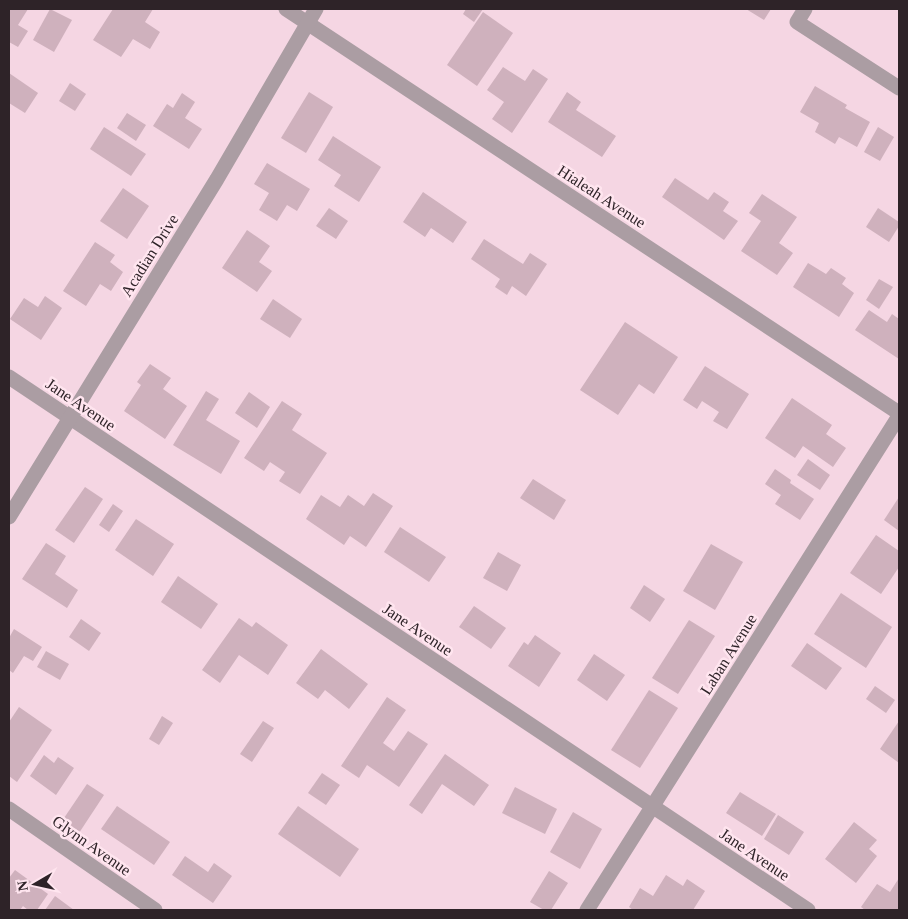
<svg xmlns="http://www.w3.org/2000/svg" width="908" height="919" viewBox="0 0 908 919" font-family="'Times New Roman',serif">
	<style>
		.building { fill: #cfb1bd }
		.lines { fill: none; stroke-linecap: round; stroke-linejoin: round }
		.street { stroke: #ab9da3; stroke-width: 15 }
		.labels { text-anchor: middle; stroke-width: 5; stroke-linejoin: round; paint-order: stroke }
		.street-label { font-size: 16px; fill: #2e2328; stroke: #ffe5ef }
	</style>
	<rect width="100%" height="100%" fill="#f5d6e3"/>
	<g class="building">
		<polygon points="9,9 28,9 18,25 28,31 18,47 9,42"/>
		<polygon points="50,9 72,20 54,52 33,40"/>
		<polygon points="113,9 153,9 145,22 160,32 150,49 133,39 121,57 93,40"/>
		<polygon points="466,9 483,9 474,22 463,14"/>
		<polygon points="746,9 771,9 764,20"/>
		<polygon points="483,12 513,33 477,86 447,65"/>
		<polygon points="503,67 525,81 533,69 548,79 512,133 492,119 504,102 487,90"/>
		<polygon points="9,73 38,93 25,113 9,103"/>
		<polygon points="70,83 86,94 75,111 59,101"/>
		<polygon points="815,86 847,105 845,108 870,122 857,147 839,137 835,144 815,132 819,123 800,112"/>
		<polygon points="309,92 333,107 306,153 281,138"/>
		<polygon points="567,92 581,102 576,110 616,136 602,157 548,122"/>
		<polygon points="182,93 195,102 185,118 202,129 189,149 153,126 167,104 173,108"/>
		<polygon points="127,113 146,125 136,141 117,128"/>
		<polygon points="104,127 146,154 131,176 90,149"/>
		<polygon points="878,127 894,137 880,161 864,152"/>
		<polygon points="333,136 381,167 359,202 334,186 341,175 318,160"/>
		<polygon points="267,163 310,189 297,211 287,205 277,221 259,210 269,193 254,184"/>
		<polygon points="675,178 708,200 714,192 729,202 723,211 738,221 724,240 662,197"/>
		<polygon points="123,188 149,206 127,239 100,221"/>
		<polygon points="423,192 467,222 453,243 431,228 425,237 403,222"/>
		<polygon points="762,194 797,217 779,243 793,253 777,275 741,251 761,221 749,213"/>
		<polygon points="329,208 348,221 336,239 316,226"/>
		<polygon points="878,208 899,222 899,226 889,242 866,227"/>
		<polygon points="247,230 270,246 259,262 272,271 257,292 222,268"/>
		<polygon points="484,239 523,264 530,253 547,264 526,296 512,286 507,295 495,287 500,279 471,259"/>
		<polygon points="95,242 115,255 110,262 123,272 111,291 100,284 86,306 63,291"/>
		<polygon points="808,263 826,274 831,268 846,278 842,284 854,293 839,317 793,287"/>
		<polygon points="879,279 893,287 879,309 866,300"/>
		<polygon points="45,296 62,308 41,340 10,319 24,298 38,307"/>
		<polygon points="273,299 302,319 290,338 260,319"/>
		<polygon points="869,310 887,322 892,314 899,319 899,359 855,330"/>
		<polygon points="625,322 678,357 654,394 639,384 618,415 580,390"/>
		<polygon points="150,364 171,378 163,389 187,406 165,439 124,411 141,385 137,382"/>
		<polygon points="705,366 749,394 727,429 713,421 719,412 702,401 697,409 683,400"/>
		<polygon points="206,391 219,399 206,420 240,441 221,474 173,445"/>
		<polygon points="249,392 270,407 257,428 235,413"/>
		<polygon points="792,398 832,425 826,434 846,448 833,467 803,446 795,458 765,438"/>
		<polygon points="282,401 302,414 292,430 327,453 300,494 279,481 285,472 270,462 264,471 244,458"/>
		<polygon points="808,459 830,475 820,490 797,475"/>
		<polygon points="775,469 791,480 790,483 814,499 800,520 775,504 781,495 765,484"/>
		<polygon points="533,479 566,500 554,520 520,498"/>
		<polygon points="85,487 103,499 74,543 55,530"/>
		<polygon points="373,493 393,506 366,547 350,536 344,545 306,519 321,495 340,507 348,495 364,506"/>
		<polygon points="899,497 899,531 884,520"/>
		<polygon points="113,504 123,511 109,532 99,525"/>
		<polygon points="136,519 174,544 153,576 115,550"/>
		<polygon points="400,527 446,557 429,582 384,552"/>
		<polygon points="876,535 899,551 899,567 881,594 850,573"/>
		<polygon points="46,543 66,556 55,574 78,590 67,608 22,579"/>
		<polygon points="711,544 743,562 715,610 683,591"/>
		<polygon points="498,552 521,565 507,591 483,578"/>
		<polygon points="178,576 218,604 201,629 161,602"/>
		<polygon points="644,585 665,599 650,622 630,608"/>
		<polygon points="841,593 892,627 866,668 814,634"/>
		<polygon points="474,606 506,628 491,649 459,627"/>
		<polygon points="239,618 252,627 256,622 288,645 268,675 239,655 220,683 202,670"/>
		<polygon points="81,619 101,633 89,651 69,637"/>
		<polygon points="689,620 715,636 678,694 652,678"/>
		<polygon points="14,629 42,647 33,661 24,656 13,673 9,670 9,638"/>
		<polygon points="535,635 561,653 539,687 508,666 524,642 528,645"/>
		<polygon points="807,643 842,668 826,690 791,666"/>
		<polygon points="321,649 368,684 349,709 325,690 318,699 296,683"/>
		<polygon points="46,651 69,664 60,680 37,667"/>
		<polygon points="594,654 625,675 607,701 577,680"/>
		<polygon points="875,686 895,700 886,713 866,699"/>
		<polygon points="649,690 678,708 640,768 611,750"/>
		<polygon points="387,697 406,710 383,743 394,751 408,731 428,744 399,787 367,765 359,778 341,766"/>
		<polygon points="19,707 52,730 17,782 9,776 9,722"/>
		<polygon points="162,716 173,723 159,745 149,739"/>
		<polygon points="263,721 274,728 252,762 240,754"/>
		<polygon points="899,721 899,763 880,749"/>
		<polygon points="445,754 489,785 474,806 442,784 422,814 409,805"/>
		<polygon points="44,755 54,763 58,757 74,768 56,795 30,776"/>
		<polygon points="322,773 340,785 326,805 308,793"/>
		<polygon points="87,784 104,795 79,833 62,821"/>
		<polygon points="515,787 557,809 545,834 502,813"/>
		<polygon points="740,792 776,814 762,836 726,813"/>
		<polygon points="117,806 170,842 154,865 101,829"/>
		<polygon points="298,806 359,849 340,877 278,834"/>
		<polygon points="573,812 602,829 580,869 550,852"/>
		<polygon points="778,815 804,832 789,855 764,839"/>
		<polygon points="854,822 877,840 869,849 877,856 856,883 825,859"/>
		<polygon points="185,856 208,872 214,863 232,876 213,903 172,875"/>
		<polygon points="15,870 48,894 37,910 28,910 23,906 20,910 9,910 9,878"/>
		<polygon points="549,871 568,883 551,910 544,910 530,902"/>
		<polygon points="666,875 683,886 687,879 705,891 693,910 633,910 629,907 640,888 653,896"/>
		<polygon points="899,878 899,910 865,910 861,907 877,884 890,892"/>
		<polygon points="55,896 74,910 45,910"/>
	</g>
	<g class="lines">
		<g class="street">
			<polyline points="286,9 899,413"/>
			<polyline points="805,9 797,22 899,88"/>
			<polyline points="9,377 808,910"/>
			<polyline points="9,517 217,179 316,9"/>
			<polyline points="9,809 155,910"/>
			<polyline points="587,910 899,416"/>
		</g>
	</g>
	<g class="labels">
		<g class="street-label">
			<text transform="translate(602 196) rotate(33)" y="6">Hialeah Avenue</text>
			<text transform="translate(149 255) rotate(-58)" y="6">Acadian Drive</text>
			<text transform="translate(81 404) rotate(34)" y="6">Jane Avenue</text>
			<text transform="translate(418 629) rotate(34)" y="6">Jane Avenue</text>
			<text transform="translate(728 654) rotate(-58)" y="6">Laban Avenue</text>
			<text transform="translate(92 845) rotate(35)" y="6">Glynn Avenue</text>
			<text transform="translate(755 854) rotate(34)" y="6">Jane Avenue</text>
		</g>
	</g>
	<rect width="908" height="919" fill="none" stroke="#2e2328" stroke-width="20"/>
	<g transform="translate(35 884) rotate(261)" stroke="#ffe5ef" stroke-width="4" paint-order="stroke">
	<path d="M0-4L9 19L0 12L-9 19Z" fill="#2e2328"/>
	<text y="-8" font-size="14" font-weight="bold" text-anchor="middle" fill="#2e2328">N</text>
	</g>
</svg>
